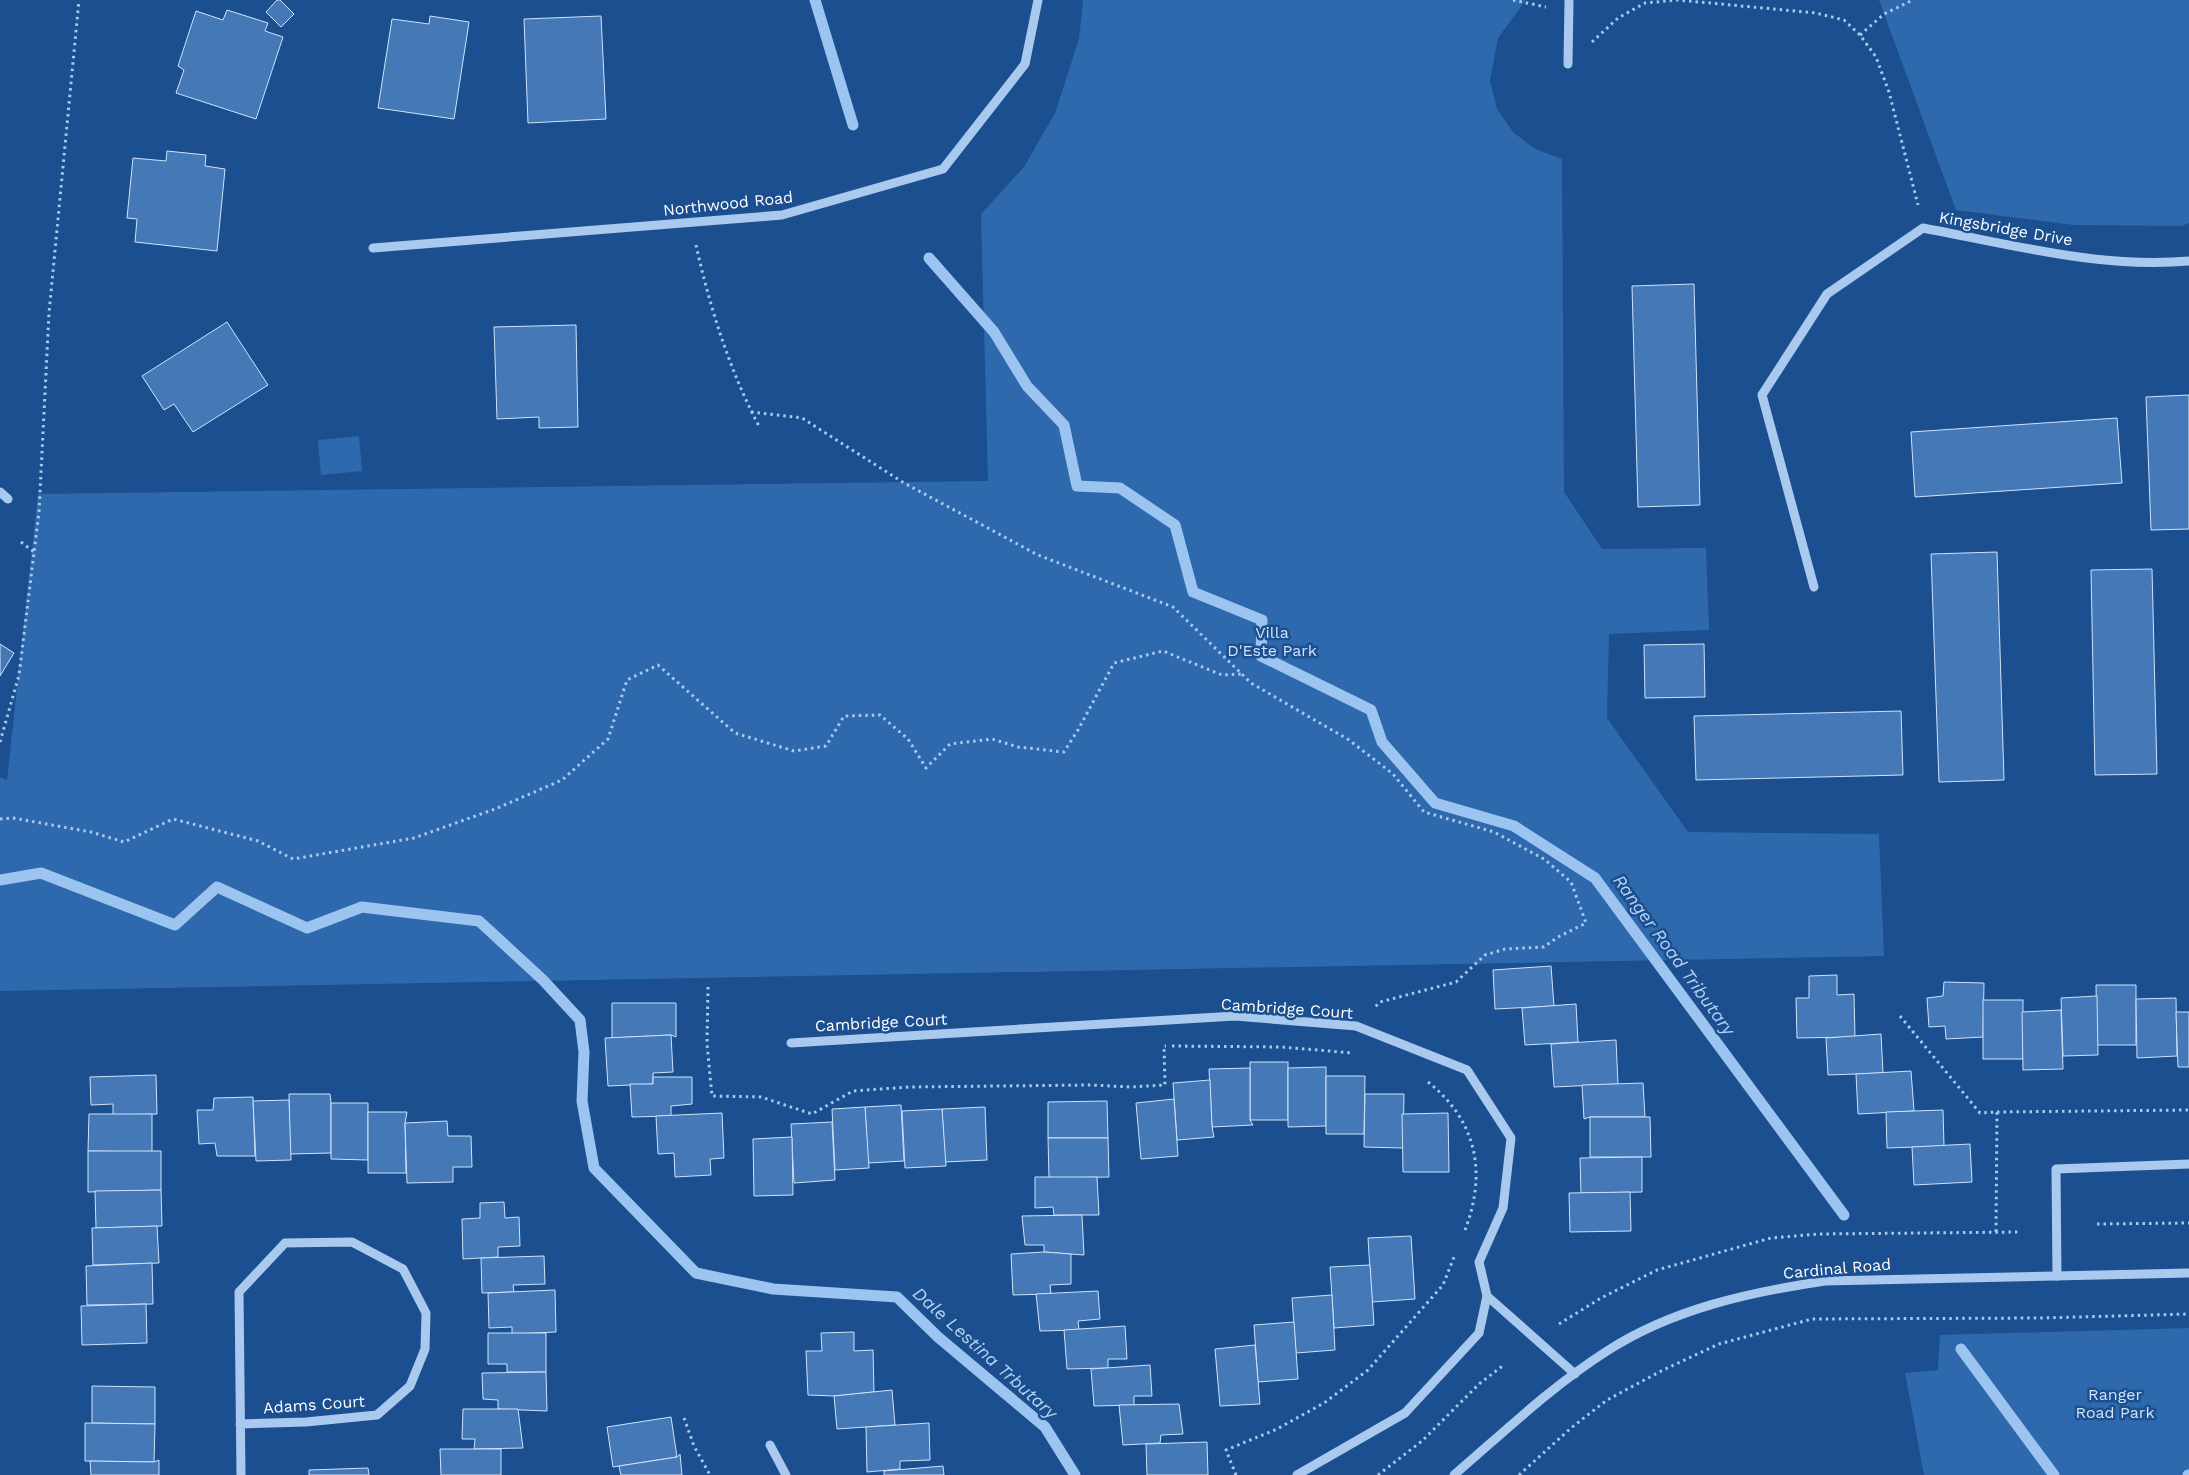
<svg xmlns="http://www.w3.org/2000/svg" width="2189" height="1475" viewBox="0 0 2189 1475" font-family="'Work Sans',sans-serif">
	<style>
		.green { fill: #2e69ad }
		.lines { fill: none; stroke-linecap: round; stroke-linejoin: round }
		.stream { stroke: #9cc4f0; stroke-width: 11 }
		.building { fill: #4478b7; stroke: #cfe3fa }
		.path { stroke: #a9c9ee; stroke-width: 3; stroke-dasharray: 2.5 4; stroke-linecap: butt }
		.minor { stroke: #a9c9ee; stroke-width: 9 }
		.labels { text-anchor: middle; stroke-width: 5; stroke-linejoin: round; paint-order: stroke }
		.street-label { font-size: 16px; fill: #fff; stroke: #1b4f8f }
		.park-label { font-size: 16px; fill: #cfe3fa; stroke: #1b4f8f }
		.water-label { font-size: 18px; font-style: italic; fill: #b5d3f5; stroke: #1b4f8f }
	</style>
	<rect width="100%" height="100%" fill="#1b4f8f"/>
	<g class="green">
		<polygon points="1083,0 1526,0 1498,38 1490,81 1497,109 1513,132 1535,149 1562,159 1564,492 1602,549 1706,548 1709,630 1609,634 1607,718 1688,832 1879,834 1884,956 0,991 0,777 7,780 38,494 988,481 981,214 1024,167 1055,113 1079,39"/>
		<polygon points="1879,0 2189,0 2189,223 2182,226 2074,225 1956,210"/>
		<polygon points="359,436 362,471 321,475 318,440"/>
		<polygon points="2189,1328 2189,1475 1924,1475 1905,1373 1938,1370 1940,1335"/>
	</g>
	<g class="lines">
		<g class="stream">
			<polyline points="815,0 853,125"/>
			<polyline points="929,258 994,332 1027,386 1064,425 1077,486 1120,488 1175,525 1193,592 1262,620 1261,656 1371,710 1382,742 1435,803 1514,826 1595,878 1844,1215"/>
			<polyline points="0,880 41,873 175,925 217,887 307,928 362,907 479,921 543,980 580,1020 584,1052 582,1101 594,1168 696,1273 773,1289 897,1297 938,1337 1045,1427 1075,1475"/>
			<polyline points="1961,1349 2054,1475"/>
			<polyline points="2188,1475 2189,1475"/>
		</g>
	</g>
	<g class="building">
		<polygon points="277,0 280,0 294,14 281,27 266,12"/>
		<polygon points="227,10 268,23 265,31 283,37 256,119 176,93 184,70 178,66 196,11 223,20"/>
		<polygon points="430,16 469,22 454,119 378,108 392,19 429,24"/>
		<polygon points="601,16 606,119 528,123 524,19"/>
		<polygon points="167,151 206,155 205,166 225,169 217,251 135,242 137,219 127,218 133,158 166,161"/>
		<polygon points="1694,284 1700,505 1638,507 1632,286"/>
		<polygon points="227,322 268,385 193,432 174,404 164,410 142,376"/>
		<polygon points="576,325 578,427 539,428 539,417 497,419 494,327"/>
		<polygon points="2189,395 2189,529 2151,530 2146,397"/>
		<polygon points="2117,418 2122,483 1915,497 1911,432"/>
		<polygon points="1997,552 2004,780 1939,782 1931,554"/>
		<polygon points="2152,569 2157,774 2095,775 2091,570"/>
		<polygon points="0,644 14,653 0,676"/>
		<polygon points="1704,644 1705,697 1645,698 1644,645"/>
		<polygon points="1901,711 1903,775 1696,780 1694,716"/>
		<polygon points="1551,966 1554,1006 1495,1009 1493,970"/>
		<polygon points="1837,975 1837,995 1854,994 1855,1037 1797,1038 1796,998 1809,998 1809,976"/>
		<polygon points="1944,982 1984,983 1983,1037 1946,1039 1945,1026 1929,1027 1927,998 1943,996"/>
		<polygon points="2096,985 2136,985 2136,1045 2097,1045"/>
		<polygon points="2097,996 2098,1055 2063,1056 2061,998"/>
		<polygon points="2176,998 2177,1056 2137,1058 2136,999"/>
		<rect x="1983" y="1000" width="40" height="59"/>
		<polygon points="612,1003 676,1003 676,1037 671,1035 612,1038"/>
		<polygon points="1576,1004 1578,1042 1525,1045 1522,1008"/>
		<polygon points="2061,1010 2063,1069 2023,1070 2022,1012"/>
		<polygon points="2176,1012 2189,1012 2189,1067 2178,1067"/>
		<polygon points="1881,1034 1883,1073 1828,1075 1826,1038"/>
		<polygon points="671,1035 673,1072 653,1073 653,1084 608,1086 605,1038"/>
		<polygon points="1616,1040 1618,1084 1554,1087 1551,1044"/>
		<rect x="1250" y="1062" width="38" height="58"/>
		<polygon points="1326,1067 1326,1126 1288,1127 1288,1068"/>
		<polygon points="1250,1068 1250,1120 1253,1125 1212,1127 1209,1069"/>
		<polygon points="1911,1071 1914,1111 1858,1114 1856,1074"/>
		<polygon points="156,1075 157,1114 113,1115 113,1104 91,1105 90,1077"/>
		<polygon points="1326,1076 1365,1076 1364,1134 1326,1134"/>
		<polygon points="653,1077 692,1077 692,1104 671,1106 671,1116 632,1117 630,1084 653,1084"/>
		<polygon points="1210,1080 1212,1127 1214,1137 1177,1140 1173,1083"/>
		<polygon points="1643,1083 1645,1117 1590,1117 1584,1119 1582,1085"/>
		<polygon points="289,1094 330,1094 331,1103 331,1153 290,1154"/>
		<polygon points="1365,1094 1404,1094 1403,1148 1364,1147"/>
		<polygon points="253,1097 255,1156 217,1156 215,1143 199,1144 197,1110 213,1110 214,1098"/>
		<polygon points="1174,1099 1178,1156 1141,1159 1136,1103"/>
		<polygon points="289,1100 291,1160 256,1161 253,1101"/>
		<polygon points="1107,1101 1108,1138 1048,1138 1048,1102"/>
		<polygon points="331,1103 368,1103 368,1160 331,1159"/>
		<polygon points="901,1105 904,1161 868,1163 865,1107"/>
		<polygon points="865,1107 869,1168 835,1170 832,1109"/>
		<polygon points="985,1107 987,1160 945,1162 942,1109"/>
		<polygon points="942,1109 946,1166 905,1168 902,1111"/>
		<polygon points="1943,1110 1944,1146 1887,1148 1886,1112"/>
		<polygon points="368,1112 407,1112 405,1123 406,1173 368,1173"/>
		<polygon points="722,1113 724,1158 710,1159 711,1175 675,1177 674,1153 658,1154 656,1116"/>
		<polygon points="1448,1113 1449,1172 1403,1172 1402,1114"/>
		<polygon points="89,1114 152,1114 152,1152 88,1151"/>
		<polygon points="1590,1117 1650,1117 1651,1157 1590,1157"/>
		<polygon points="447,1121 448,1136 471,1136 472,1167 453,1167 453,1182 407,1183 405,1123"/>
		<polygon points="832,1122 835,1180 794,1183 791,1124"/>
		<polygon points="792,1137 793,1195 754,1196 753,1139"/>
		<polygon points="1048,1138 1108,1138 1109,1177 1049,1178"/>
		<polygon points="1970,1144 1972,1182 1914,1185 1912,1147"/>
		<polygon points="88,1151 161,1151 161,1190 88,1192"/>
		<polygon points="1642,1157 1642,1192 1581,1193 1580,1158"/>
		<polygon points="1035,1177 1097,1177 1099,1215 1054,1215 1053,1207 1035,1208"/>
		<polygon points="161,1190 162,1226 96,1228 95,1191"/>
		<polygon points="1630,1192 1631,1231 1570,1232 1569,1193"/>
		<polygon points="504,1202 505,1218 519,1217 520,1246 498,1247 498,1257 463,1259 462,1219 480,1218 480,1203"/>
		<polygon points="1082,1215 1084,1255 1044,1252 1044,1245 1025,1245 1022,1216"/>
		<polygon points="157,1226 159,1263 93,1265 92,1228"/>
		<polygon points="1411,1236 1415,1299 1372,1302 1368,1238"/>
		<polygon points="1044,1252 1071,1254 1071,1284 1050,1285 1051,1294 1013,1295 1011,1254"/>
		<polygon points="544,1256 545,1284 513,1285 514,1292 482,1293 481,1258"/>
		<polygon points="152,1263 153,1304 87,1305 86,1266"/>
		<polygon points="1370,1265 1374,1325 1334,1328 1330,1267"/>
		<polygon points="555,1290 556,1332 512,1334 512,1327 489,1328 488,1293"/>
		<polygon points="1098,1291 1100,1319 1078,1321 1079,1330 1040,1331 1036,1294"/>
		<polygon points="1332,1295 1335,1350 1296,1353 1292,1298"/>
		<polygon points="146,1304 147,1343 82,1345 81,1306"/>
		<polygon points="1294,1322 1298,1379 1258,1382 1254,1325"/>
		<polygon points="1125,1326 1127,1359 1108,1359 1108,1368 1067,1369 1064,1330"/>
		<polygon points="854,1332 854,1351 873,1350 874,1392 834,1396 808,1395 806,1351 822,1351 821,1333"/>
		<polygon points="488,1333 546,1333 546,1372 507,1372 507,1364 488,1364"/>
		<polygon points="1255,1345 1260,1404 1220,1406 1215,1349"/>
		<polygon points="1150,1365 1152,1396 1134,1396 1134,1405 1094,1406 1091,1369"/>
		<polygon points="546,1372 547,1411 498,1409 498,1400 483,1399 482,1373"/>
		<polygon points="92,1386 155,1387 155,1424 92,1423"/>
		<polygon points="892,1390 895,1425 837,1429 834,1396"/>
		<polygon points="1179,1404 1183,1434 1161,1435 1160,1443 1123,1445 1119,1405"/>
		<polygon points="463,1409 518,1409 523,1448 474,1449 475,1439 462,1439"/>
		<polygon points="671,1417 677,1457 613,1467 607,1427"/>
		<polygon points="85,1423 155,1424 154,1462 85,1461"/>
		<polygon points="929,1423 930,1460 900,1461 900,1469 867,1472 866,1427"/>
		<polygon points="1207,1442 1208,1475 1147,1475 1146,1444"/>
		<polygon points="440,1449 501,1449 501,1475 441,1475"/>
		<polygon points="680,1454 682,1475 621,1475 619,1466 677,1457"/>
		<polygon points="159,1460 159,1475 91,1475 90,1461 154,1462"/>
		<polygon points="943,1466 944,1475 884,1475 884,1471"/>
		<polygon points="368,1468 369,1475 309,1475 309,1470"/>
	</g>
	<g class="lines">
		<g class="path">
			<polyline points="1513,0 1546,7"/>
			<polyline points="1860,35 1884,14 1913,0"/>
			<polyline points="1592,42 1618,18 1645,3 1678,0 1816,13 1844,20 1860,35 1876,57 1889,92 1918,205"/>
			<path d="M696,245C710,308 730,372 760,428"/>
			<polyline points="751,412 802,418 904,483 1038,555 1173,607 1251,683 1349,740 1393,774 1424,812 1494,832 1544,859 1571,882 1586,923 1558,937 1544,947 1505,949 1485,955 1456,982 1380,1002 1375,1007"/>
			<polyline points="21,542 34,552"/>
			<polyline points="0,742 19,675 39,512 49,313 79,0"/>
			<polyline points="0,819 13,818 91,832 124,842 173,819 258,841 293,859 414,838 495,809 562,780 608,739 627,680 658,665 735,733 794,751 826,746 844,716 880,715 908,739 926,768 950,744 992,739 1018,747 1064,752 1078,730 1114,663 1163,651 1222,675 1241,674"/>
			<polyline points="708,987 707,1044 712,1096 761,1097 812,1114 853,1091 909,1087 1091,1085 1131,1087 1165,1085 1164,1046 1166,1046"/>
			<polyline points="1900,1016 1980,1113 1997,1112 1996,1232"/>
			<polyline points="1172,1046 1281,1047 1353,1053"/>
			<path d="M1428,1082C1477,1121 1487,1173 1465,1230"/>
			<polyline points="1997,1112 2189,1110"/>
			<polyline points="2097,1224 2189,1223"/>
			<polyline points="1559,1324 1601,1298 1657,1270 1771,1238 1819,1234 2021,1232"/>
			<polyline points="684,1418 694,1446 710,1475"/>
			<polyline points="1236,1475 1226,1450 1277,1429 1324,1403 1368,1370 1443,1285 1454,1257"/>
			<polyline points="1378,1475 1422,1441 1479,1384 1505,1364"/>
			<polyline points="1519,1475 1571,1428 1607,1400 1663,1370 1719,1344 1812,1319 2040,1318 2189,1314"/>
		</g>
		<g class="minor">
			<polyline points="1568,64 1569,0"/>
			<polyline points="373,248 782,215 943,169 1025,64 1038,0"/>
			<polyline points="0,492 8,499"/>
			<path d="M1814,587L1762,395L1827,294L1923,228C2010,244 2100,269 2189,261"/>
			<polyline points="791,1043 1235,1016 1356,1026 1467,1070 1511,1138 1503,1208 1479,1262 1487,1296 1479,1333 1405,1413 1297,1475"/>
			<polyline points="2057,1276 2056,1169 2189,1164"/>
			<polyline points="1487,1296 1575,1374"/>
			<polyline points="240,1424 306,1422 377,1415 410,1386 425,1349 426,1313 403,1269 352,1242 285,1243 239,1292 241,1475"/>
			<polyline points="770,1445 786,1475"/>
			<path d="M1454,1475C1504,1432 1552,1386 1607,1351C1672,1309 1750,1292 1825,1281L2189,1273"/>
		</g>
	</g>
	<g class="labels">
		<g class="street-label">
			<text transform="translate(728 203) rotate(-6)" y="6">Northwood Road</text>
			<text transform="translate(2006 228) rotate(10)" y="6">Kingsbridge Drive</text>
			<text transform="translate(1287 1008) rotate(4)" y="6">Cambridge Court</text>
			<text transform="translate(881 1022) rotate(-3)" y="6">Cambridge Court</text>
			<text transform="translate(1837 1268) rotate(-5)" y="6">Cardinal Road</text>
			<text transform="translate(314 1404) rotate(-4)" y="6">Adams Court</text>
		</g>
		<g class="park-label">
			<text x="1272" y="638">Villa<tspan x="1272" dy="18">D'Este Park</tspan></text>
			<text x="2115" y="1400">Ranger<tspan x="2115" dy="18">Road Park</tspan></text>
		</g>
		<g class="water-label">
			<text transform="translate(1674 955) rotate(54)" y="6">Ranger Road Tributary</text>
			<text transform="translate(985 1353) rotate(42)" y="6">Dale Lestina Trbutary</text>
		</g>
	</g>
</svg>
